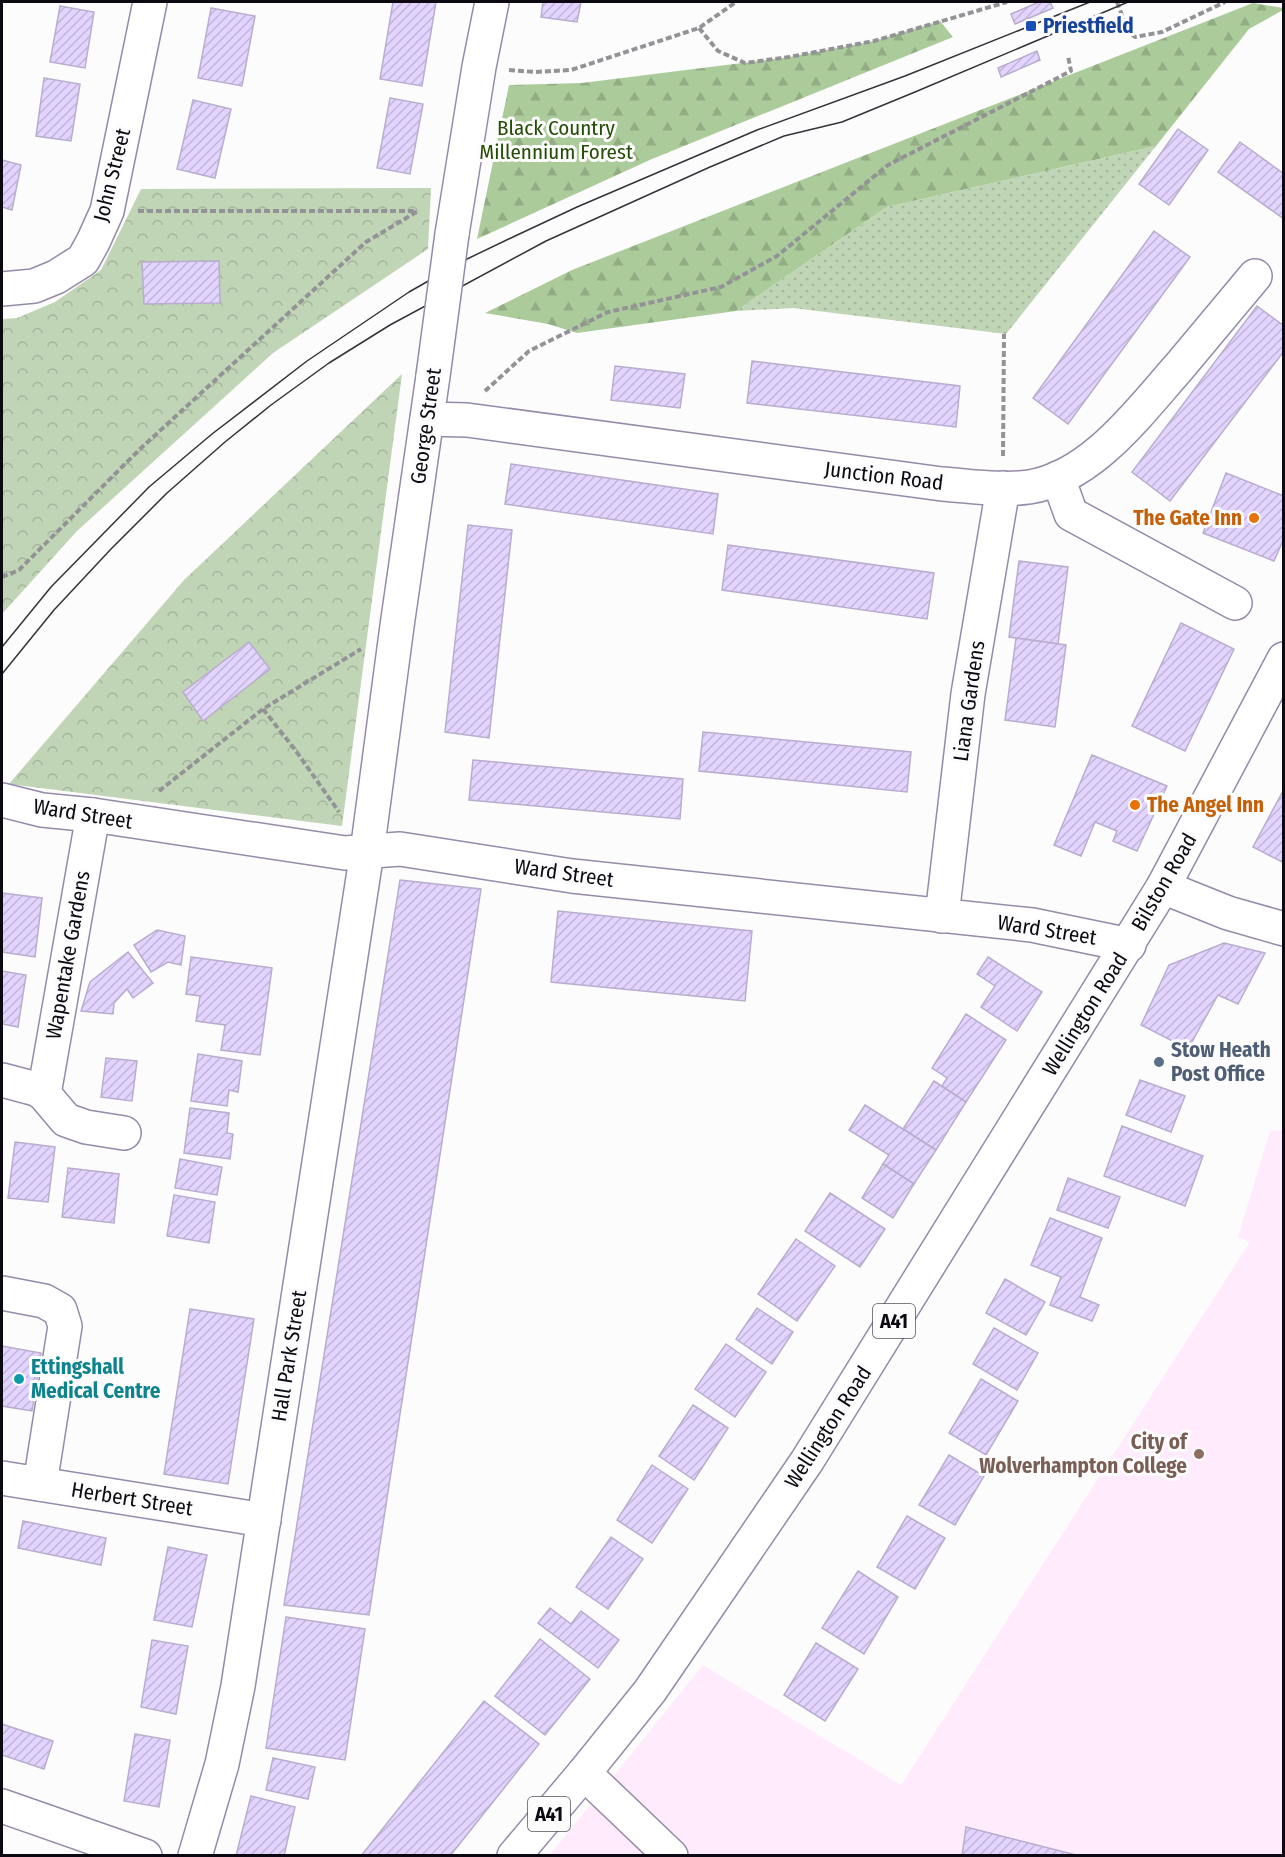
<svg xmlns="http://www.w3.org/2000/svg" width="1285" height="1857" viewBox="0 0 1285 1857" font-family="'Fira Sans Condensed',sans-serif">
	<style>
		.education { fill: #ffebfb }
		.grass { fill: url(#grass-dots) }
		.forest { fill: url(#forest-firs) }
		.park { fill: url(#park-crowns) }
		.building { fill: url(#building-hatch); stroke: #b9adcd; stroke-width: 1.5 }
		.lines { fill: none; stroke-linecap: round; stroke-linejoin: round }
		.minor-casing { stroke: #958aa9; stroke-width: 36 }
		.highway-casing { stroke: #958aa9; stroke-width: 36 }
		.path { stroke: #939296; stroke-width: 4; stroke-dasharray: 6 3; stroke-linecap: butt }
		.minor { stroke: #fff; stroke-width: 33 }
		.highway { stroke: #fff; stroke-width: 33 }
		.tram { stroke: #35323a; stroke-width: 1.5 }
		.minor-bridge-casing { stroke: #958aa9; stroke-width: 36; stroke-linecap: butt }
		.minor-bridge { stroke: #fff; stroke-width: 33 }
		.transit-dot { fill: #1a4fb4; stroke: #fcfcfc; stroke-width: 2 }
		.food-dot { fill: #e8710a; stroke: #fcfcfc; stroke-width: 2 }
		.service-dot { fill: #5c6f8a; stroke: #fcfcfc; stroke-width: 2 }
		.culture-dot { fill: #0f9aa8; stroke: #fcfcfc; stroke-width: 2 }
		.education-dot { fill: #8d6e63; stroke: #fcfcfc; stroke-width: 2 }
		.labels { text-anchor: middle; stroke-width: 6; stroke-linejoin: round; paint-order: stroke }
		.shield { fill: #fcfcfc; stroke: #555259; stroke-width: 1.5 }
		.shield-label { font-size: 20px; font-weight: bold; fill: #0d0913 }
		.transit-label { font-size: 21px; font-weight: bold; fill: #164399; stroke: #fcfcfc; text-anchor: start }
		.park-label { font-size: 21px; fill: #264d05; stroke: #fcfcfc }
		.street-label { font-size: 21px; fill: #0d0913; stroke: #fcfcfc }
		.food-label { font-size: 21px; font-weight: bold; fill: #c56008; stroke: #fcfcfc; text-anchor: end }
		.service-label { font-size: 21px; font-weight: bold; fill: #4e5e75; stroke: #fcfcfc; text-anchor: start }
		.culture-label { font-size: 21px; font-weight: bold; fill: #0d838f; stroke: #fcfcfc; text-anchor: start }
		.education-label { font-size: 21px; font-weight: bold; fill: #785e54; stroke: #fcfcfc; text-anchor: end }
	</style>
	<defs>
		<pattern id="grass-dots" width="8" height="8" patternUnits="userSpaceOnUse" patternTransform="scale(1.5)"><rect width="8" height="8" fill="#c0d5b5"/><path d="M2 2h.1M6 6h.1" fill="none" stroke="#a4b69b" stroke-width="1.8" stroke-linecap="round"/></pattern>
		<pattern id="forest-firs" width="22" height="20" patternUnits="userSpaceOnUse" patternTransform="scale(1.5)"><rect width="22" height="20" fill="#abcb9a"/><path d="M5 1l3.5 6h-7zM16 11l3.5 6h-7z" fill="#92ad84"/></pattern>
		<pattern id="park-crowns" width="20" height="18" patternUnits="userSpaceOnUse" patternTransform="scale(1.5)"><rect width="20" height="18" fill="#c0d5b5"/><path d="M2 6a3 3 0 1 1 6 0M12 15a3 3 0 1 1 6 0" fill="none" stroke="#a4b69b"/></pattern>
		<pattern id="building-hatch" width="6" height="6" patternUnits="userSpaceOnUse" patternTransform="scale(1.5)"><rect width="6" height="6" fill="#e3d4ff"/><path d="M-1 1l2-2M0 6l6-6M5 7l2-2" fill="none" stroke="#c2b5da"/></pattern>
	</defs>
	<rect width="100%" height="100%" fill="#fcfcfc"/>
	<polygon class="education" points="1283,1130 1283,1855 549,1856 703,1665 901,1785 1250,1242 1238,1237 1270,1131"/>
	<polygon class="grass" points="1156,146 1006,334 793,308 736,311 887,207"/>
	<g class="forest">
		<polygon points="1253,3 1283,8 1283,10 1249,29 1156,146 887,207 736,311 577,333 548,324 485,313 572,270"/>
		<polygon points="940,21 953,37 652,159 477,239 509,85 582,83 789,57 874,41"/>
	</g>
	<g class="park">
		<polygon points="431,188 428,249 273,353 77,531 2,614 2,319 17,318 55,302 101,270 141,189"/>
		<polygon points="402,374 342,826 9,784 184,580"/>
	</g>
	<g class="building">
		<polygon points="393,2 436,2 422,86 380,79"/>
		<polygon points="543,2 581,2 577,22 541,17"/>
		<polygon points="1039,2 1050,2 1053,8 1015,24 1011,14"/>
		<polygon points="60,6 94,12 85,68 50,62"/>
		<polygon points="211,8 255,16 242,86 198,78"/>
		<polygon points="1037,51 1040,60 1001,77 998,68"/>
		<polygon points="44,78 80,84 71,141 36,136"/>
		<polygon points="390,98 423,104 410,174 377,168"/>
		<polygon points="193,100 231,109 215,178 177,169"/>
		<polygon points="1178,129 1208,150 1169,205 1139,184"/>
		<polygon points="1240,142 1284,174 1284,219 1218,172"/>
		<polygon points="2,160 21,165 12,210 2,207"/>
		<polygon points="1154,231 1190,257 1068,424 1033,398"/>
		<polygon points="219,261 220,303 144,304 142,262"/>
		<polygon points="1257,306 1284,326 1284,351 1170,501 1132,472"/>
		<polygon points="752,361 960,386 956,427 747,403"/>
		<polygon points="615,366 685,374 680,408 611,400"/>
		<polygon points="511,464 718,494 713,534 505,504"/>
		<polygon points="1226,473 1284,496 1284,538 1274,561 1203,533"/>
		<polygon points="468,525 512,530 489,738 445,732"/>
		<polygon points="728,545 934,573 927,619 722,590"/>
		<polygon points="1019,561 1068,567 1058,644 1009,637"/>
		<polygon points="1181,623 1234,649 1185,751 1132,726"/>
		<polygon points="1016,638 1066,645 1055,727 1005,720"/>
		<polygon points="249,642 270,669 203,721 183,692"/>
		<polygon points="703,732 911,752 907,792 699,771"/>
		<polygon points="1092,755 1167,786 1137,851 1113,841 1117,831 1095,822 1081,856 1054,845"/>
		<polygon points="473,760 683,779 680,819 469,800"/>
		<polygon points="1284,789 1284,863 1253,847"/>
		<polygon points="400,880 481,889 369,1615 284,1605"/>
		<polygon points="2,893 42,898 35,957 2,952"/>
		<polygon points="558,911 752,931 745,1001 551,982"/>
		<polygon points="157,930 185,936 181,965 168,962 151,972 134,945"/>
		<polygon points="1224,943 1265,953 1238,1004 1218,995 1188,1049 1141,1025 1169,965"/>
		<polygon points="128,952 153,983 133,998 127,989 114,1003 113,1014 81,1011 90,982"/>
		<polygon points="191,957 272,968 260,1055 221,1050 225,1025 196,1021 200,996 186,994"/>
		<polygon points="988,957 1042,992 1017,1031 981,1007 995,986 977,974"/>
		<polygon points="2,971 26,975 18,1027 2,1024"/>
		<polygon points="966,1014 1006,1040 966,1102 942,1086 947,1078 932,1068"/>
		<polygon points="198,1054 242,1061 238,1092 229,1090 227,1106 191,1101"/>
		<polygon points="106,1058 137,1061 132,1101 101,1097"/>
		<polygon points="1140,1080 1185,1096 1171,1132 1126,1115"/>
		<polygon points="934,1081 966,1102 936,1150 903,1129"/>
		<polygon points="865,1105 936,1150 914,1184 883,1164 889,1155 849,1130"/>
		<polygon points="190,1108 229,1113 227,1133 233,1134 230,1159 184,1153"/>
		<polygon points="1122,1126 1203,1156 1185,1206 1104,1176"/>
		<polygon points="15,1142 55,1147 48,1202 8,1198"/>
		<polygon points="180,1159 222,1167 217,1195 175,1188"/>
		<polygon points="883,1164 914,1184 893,1218 862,1198"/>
		<polygon points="68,1168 119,1174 114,1223 62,1217"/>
		<polygon points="1068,1178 1120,1197 1108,1228 1057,1210"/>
		<polygon points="830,1193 885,1229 860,1267 805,1231"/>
		<polygon points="174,1195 215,1202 209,1243 167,1236"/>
		<polygon points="1050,1218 1102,1238 1080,1297 1099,1305 1092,1321 1050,1305 1061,1277 1031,1265"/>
		<polygon points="796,1239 835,1266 797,1321 758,1294"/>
		<polygon points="1005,1279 1045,1302 1026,1335 986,1313"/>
		<polygon points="757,1308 793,1332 772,1364 736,1339"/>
		<polygon points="190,1309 254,1319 228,1484 164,1474"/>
		<polygon points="994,1328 1038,1353 1017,1390 973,1364"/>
		<polygon points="726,1344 766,1372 735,1417 695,1389"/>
		<polygon points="2,1346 41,1353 32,1411 2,1406"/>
		<polygon points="981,1379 1018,1401 986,1455 949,1433"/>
		<polygon points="693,1405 728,1428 694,1480 659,1456"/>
		<polygon points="949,1455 984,1476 955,1525 919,1505"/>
		<polygon points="652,1465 688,1489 652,1543 617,1520"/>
		<polygon points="907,1516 945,1538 915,1589 877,1567"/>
		<polygon points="23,1521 106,1538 101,1565 18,1548"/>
		<polygon points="611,1537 643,1559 608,1609 576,1587"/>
		<polygon points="168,1547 207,1555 192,1627 154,1620"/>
		<polygon points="858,1571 898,1597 864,1654 822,1628"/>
		<polygon points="550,1608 571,1624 581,1611 619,1640 598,1668 538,1623"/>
		<polygon points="286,1617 365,1629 345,1760 266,1748"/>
		<polygon points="540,1639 590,1679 545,1735 495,1696"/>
		<polygon points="152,1640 188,1646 176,1714 141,1707"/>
		<polygon points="816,1643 858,1669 825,1721 784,1695"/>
		<polygon points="484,1701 539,1744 450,1856 361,1856"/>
		<polygon points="2,1724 53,1741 44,1769 2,1755"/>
		<polygon points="135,1734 170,1740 159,1807 124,1801"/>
		<polygon points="273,1758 315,1767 308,1799 266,1790"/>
		<polygon points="251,1796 295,1807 284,1856 236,1856"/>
		<polygon points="966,1827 1080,1856 962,1856"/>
	</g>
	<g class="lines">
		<defs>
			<g id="minor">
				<polyline points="452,234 479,67 492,2"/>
				<polyline points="2,289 34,286 56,277 83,260 93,242 107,211 150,2"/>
				<path d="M427,419L467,420L942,484C971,486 1001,491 1029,487C1092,477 1139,412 1179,367C1204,337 1230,306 1255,276"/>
				<polyline points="1058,478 1071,514 1235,603"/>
				<polyline points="2,800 42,810 93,815 345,853 400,849 572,876 1032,925 1129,945"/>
				<polyline points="1163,887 1228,913 1284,929"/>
				<polyline points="942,916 968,694 1003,488"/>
				<polyline points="2,1080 36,1089 44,1094 66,1120 86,1127 124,1133"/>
				<polyline points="44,1094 93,815"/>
				<polyline points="2,1293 44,1301 60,1310 65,1326 40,1484"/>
				<polyline points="2,1478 264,1520"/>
				<polyline points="584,1773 671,1856"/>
				<polyline points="2,1806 145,1856"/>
				<polyline points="195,1856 222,1764 238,1686 367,852 397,626 433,376"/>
			</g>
			<polyline id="highway" points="514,1856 584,1773 650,1691 807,1461 1163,887 1284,659"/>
		</defs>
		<use href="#minor" class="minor-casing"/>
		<use href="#highway" class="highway-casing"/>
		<g class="path">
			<polyline points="1117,2 1128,31 1135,37 1162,32 1225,2"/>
			<polyline points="699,28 718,51 745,63 789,57 874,41 1007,2"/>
			<polyline points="509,70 535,72 571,70 699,28 736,2"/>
			<polyline points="138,211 416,211"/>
			<polyline points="485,391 529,351 608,312 721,287 777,256 888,165 1071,71 1068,56"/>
			<polyline points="1003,456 1004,334"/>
			<polyline points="2,577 19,570 140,449 366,242 418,211"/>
			<polyline points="263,709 296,751 339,812"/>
			<polyline points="159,791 263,709 361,649"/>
		</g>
		<use href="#minor" class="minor"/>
		<use href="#highway" class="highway"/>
		<g class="tram">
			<polyline points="2,647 51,587 149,487 212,434 307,361 409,292 467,259 513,237 577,207 757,130 905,76 1090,2"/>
			<polyline points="2,674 54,610 111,549 167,493 225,442 271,405 329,363 390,325 546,241 710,167 784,136 842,122 915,92 1128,2"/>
		</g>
		<defs>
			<polyline id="minor-bridge" points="433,376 452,234"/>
		</defs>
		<use href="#minor-bridge" class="minor-bridge-casing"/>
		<use href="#minor-bridge" class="minor-bridge"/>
	</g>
	<rect class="transit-dot" x="1025" y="20" width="12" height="12" rx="3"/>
	<g class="food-dot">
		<circle cx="1254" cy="518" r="6"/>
		<circle cx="1135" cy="805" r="6"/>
	</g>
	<circle class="service-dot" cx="1159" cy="1062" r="6"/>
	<circle class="culture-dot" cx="19" cy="1379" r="6"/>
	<circle class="education-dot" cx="1199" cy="1454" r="6"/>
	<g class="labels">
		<g class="shield">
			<rect x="873" y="1304" width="42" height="34" rx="4.5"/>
			<rect x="528" y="1797" width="42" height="34" rx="4.5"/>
		</g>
		<g class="shield-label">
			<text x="894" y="1328">A41</text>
			<text x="549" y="1821">A41</text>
		</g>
		<g class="transit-label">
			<text x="1043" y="33">Priestfield</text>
		</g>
		<g class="park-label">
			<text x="556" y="135">Black Country<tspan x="556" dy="24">Millennium Forest</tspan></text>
		</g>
		<g class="street-label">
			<text transform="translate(112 175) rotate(-76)" y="7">John Street</text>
			<text transform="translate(426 426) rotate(-82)" y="7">George Street</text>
			<text transform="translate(884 476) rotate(7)" y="7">Junction Road</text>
			<text transform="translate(969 701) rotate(-82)" y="7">Liana Gardens</text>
			<text transform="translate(83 814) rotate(9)" y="7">Ward Street</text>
			<text transform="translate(564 873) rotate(8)" y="7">Ward Street</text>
			<text transform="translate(1164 882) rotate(-60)" y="7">Bilston Road</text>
			<text transform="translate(1047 930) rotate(9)" y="7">Ward Street</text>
			<text transform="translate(68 955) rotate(-80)" y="7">Wapentake Gardens</text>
			<text transform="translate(1085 1014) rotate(-58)" y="7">Wellington Road</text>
			<text transform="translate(289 1356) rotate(-81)" y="7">Hall Park Street</text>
			<text transform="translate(828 1427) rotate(-57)" y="7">Wellington Road</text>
			<text transform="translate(132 1499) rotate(9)" y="7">Herbert Street</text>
		</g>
		<g class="food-label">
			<text x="1242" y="525">The Gate Inn</text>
			<text x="1147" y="812" text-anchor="start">The Angel Inn</text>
		</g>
		<g class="service-label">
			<text x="1171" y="1057">Stow Heath<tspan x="1171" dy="24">Post Office</tspan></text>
		</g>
		<g class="culture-label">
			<text x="31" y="1374">Ettingshall<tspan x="31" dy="24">Medical Centre</tspan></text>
		</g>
		<g class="education-label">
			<text x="1187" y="1449">City of<tspan x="1187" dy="24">Wolverhampton College</tspan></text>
		</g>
	</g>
	<rect width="1285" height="1857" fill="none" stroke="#0d0913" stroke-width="6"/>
</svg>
